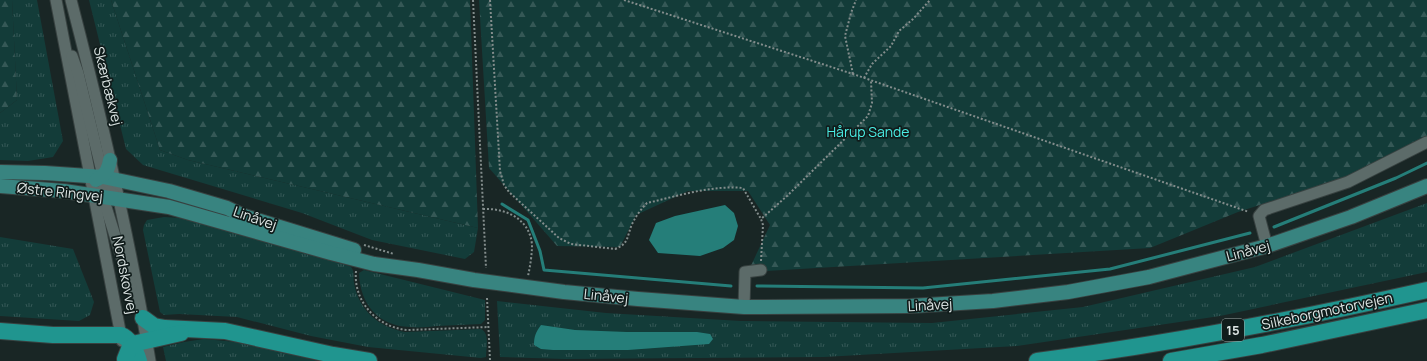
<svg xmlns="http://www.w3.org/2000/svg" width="1427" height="361" viewBox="0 0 1427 361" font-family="Manrope,sans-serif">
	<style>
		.grass { fill: url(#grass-tufts) }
		.forest { fill: url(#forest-firs) }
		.water { fill: #257e79 }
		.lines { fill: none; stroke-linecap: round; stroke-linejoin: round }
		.stream { stroke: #257e79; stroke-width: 3 }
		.minor-casing { stroke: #384241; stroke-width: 13 }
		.major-casing { stroke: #384241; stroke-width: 16 }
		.highway-casing { stroke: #384241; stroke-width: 18 }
		.path { stroke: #838d8c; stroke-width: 2; stroke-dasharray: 2 2; stroke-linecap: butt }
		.minor { stroke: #5c6b69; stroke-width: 11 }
		.major { stroke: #388480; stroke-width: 14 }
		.highway { stroke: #20958f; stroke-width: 16 }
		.labels { text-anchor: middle; stroke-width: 3.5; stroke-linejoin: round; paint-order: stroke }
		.shield { fill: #101c1b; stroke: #a0a9a8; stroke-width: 1 }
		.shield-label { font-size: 13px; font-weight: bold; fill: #dde5e4 }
		.street-label { font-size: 14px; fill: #dde5e4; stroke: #101c1b }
		.park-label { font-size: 14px; fill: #4aede4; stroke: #101c1b }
	</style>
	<defs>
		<pattern id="grass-tufts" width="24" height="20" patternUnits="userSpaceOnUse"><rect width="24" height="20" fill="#133c39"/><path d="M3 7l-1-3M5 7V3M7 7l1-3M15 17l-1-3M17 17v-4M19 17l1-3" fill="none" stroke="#355856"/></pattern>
		<pattern id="forest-firs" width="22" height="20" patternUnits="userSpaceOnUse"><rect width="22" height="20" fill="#133c39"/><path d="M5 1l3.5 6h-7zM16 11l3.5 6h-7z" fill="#355856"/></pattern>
	</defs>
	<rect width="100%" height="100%" fill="#192625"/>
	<g class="grass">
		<polygon points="12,0 37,0 63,141 53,157 28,161 0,160 0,113 17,100"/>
		<polygon points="89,0 111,0 160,150 188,160 478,228 474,252 465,259 372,240 302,213 143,165 126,149"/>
		<polygon points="1427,203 1427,272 1220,316 1017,346 824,357 565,359 500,357 497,301 606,313 741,321 932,323 1083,307 1255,267"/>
		<path d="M164,217L180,218L350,266C355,270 353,277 354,283C359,311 379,327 405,332L481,329C490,333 486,348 486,357L481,358L368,347L311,336L237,317L179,314L164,315L160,312L143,230L144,225L147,220Z"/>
		<polygon points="0,237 73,249 94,302 90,315 79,321 0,316"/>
		<path d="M364,270L485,300V320L481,324C466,325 452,325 437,326C428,327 419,328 410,327C378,326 360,304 359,273Z"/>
		<polygon points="204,339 236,342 319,361 166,361 163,347 184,342"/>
	</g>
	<g class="forest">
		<polygon points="0,0 12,0 17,100 0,113"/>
		<polygon points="111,0 470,0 478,228 188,160 160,150"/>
		<polygon points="479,0 1427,0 1427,136 1347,177 1238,212 1150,248 748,272 770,225 748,191 688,191 636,215 620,247 557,246 489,168"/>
	</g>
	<g class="water">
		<polygon points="725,205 734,213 738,226 734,240 723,248 700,256 658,253 649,240 656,223 675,216"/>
		<path d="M541,325L575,330L627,332H697L710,334L713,339L709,344L628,350H553L541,349L534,345C534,336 536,332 541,325Z"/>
	</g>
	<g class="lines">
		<g class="stream">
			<polyline points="502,204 528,220 540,251 544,270 731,286"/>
			<polyline points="1274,227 1396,178 1427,163"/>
			<polyline points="757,286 923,288 1110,269 1250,233"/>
		</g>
		<defs>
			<g id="minor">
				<polyline points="56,0 122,341"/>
				<path d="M71,0C102,119 130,239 150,361"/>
				<polyline points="72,56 78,73 105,184 109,191 119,198"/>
				<polyline points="101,191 131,287"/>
				<polyline points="1267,246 1259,216 1264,210 1348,182 1427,142"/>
				<polyline points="744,307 745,272 761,270"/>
			</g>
			<g id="major">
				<polyline points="0,172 45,173 103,177 169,191 227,208 244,216 354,250"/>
				<path d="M96,180C105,175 108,171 110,160"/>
				<polyline points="0,186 64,191 169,207 331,253 374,264 418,270 474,280 564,292 638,299 744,307 910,306 993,301 1068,292 1149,277 1267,246 1351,217 1427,186"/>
			</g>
			<g id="highway">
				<polyline points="143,318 154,326 165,328 225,331 333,355 369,361"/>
				<path d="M0,331L53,335H121C131,339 136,351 139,361"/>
				<polyline points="125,359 129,349 137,343 181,333"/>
				<path d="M1037,361C1168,344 1298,319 1427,290"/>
				<polyline points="1171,361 1262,345 1427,310"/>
			</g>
		</defs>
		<use href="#minor" class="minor-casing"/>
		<use href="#major" class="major-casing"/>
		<use href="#highway" class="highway-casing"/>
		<g class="path">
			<polyline points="473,0 486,268"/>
			<path d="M490,0L500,171L504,185L509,192L559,238L571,244L615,249C629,244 627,236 632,224C636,216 641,209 647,203C678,196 711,185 743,188L761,219"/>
			<polyline points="624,0 853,74 1249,212"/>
			<polyline points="853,74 845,36 851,13 856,0"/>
			<polyline points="864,78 872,64 891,46 899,31 913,19 930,0"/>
			<path d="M483,209C506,208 530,219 532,245C532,255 530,267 528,276"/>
			<polyline points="364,245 394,254"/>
			<polyline points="761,261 763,225 761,219 787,196 868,116 872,103 871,81"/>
			<path d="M356,271C353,302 378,328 408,330L489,327"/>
			<polyline points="487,298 490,360"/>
		</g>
		<use href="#minor" class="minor"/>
		<use href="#major" class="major"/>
		<use href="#highway" class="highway"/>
	</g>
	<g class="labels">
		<rect class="shield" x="1222" y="319" width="22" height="22" rx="3"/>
		<g class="shield-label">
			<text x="1233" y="335">15</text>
		</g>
		<g class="street-label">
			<text transform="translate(108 86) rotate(76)" y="5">Skærbækvej</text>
			<text transform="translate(60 192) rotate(6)" y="5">Østre Ringvej</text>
			<text transform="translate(255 218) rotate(19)" y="5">Linåvej</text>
			<text transform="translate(1248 251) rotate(-15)" y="5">Linåvej</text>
			<text transform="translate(125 275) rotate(79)" y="5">Nordskovvej</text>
			<text transform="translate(606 296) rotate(6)" y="5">Linåvej</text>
			<text transform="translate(930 305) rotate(-3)" y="5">Linåvej</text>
			<text transform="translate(1327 311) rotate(-12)" y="5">Silkeborgmotorvejen</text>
		</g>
		<g class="park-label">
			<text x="868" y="137">Hårup Sande</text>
		</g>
	</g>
</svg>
